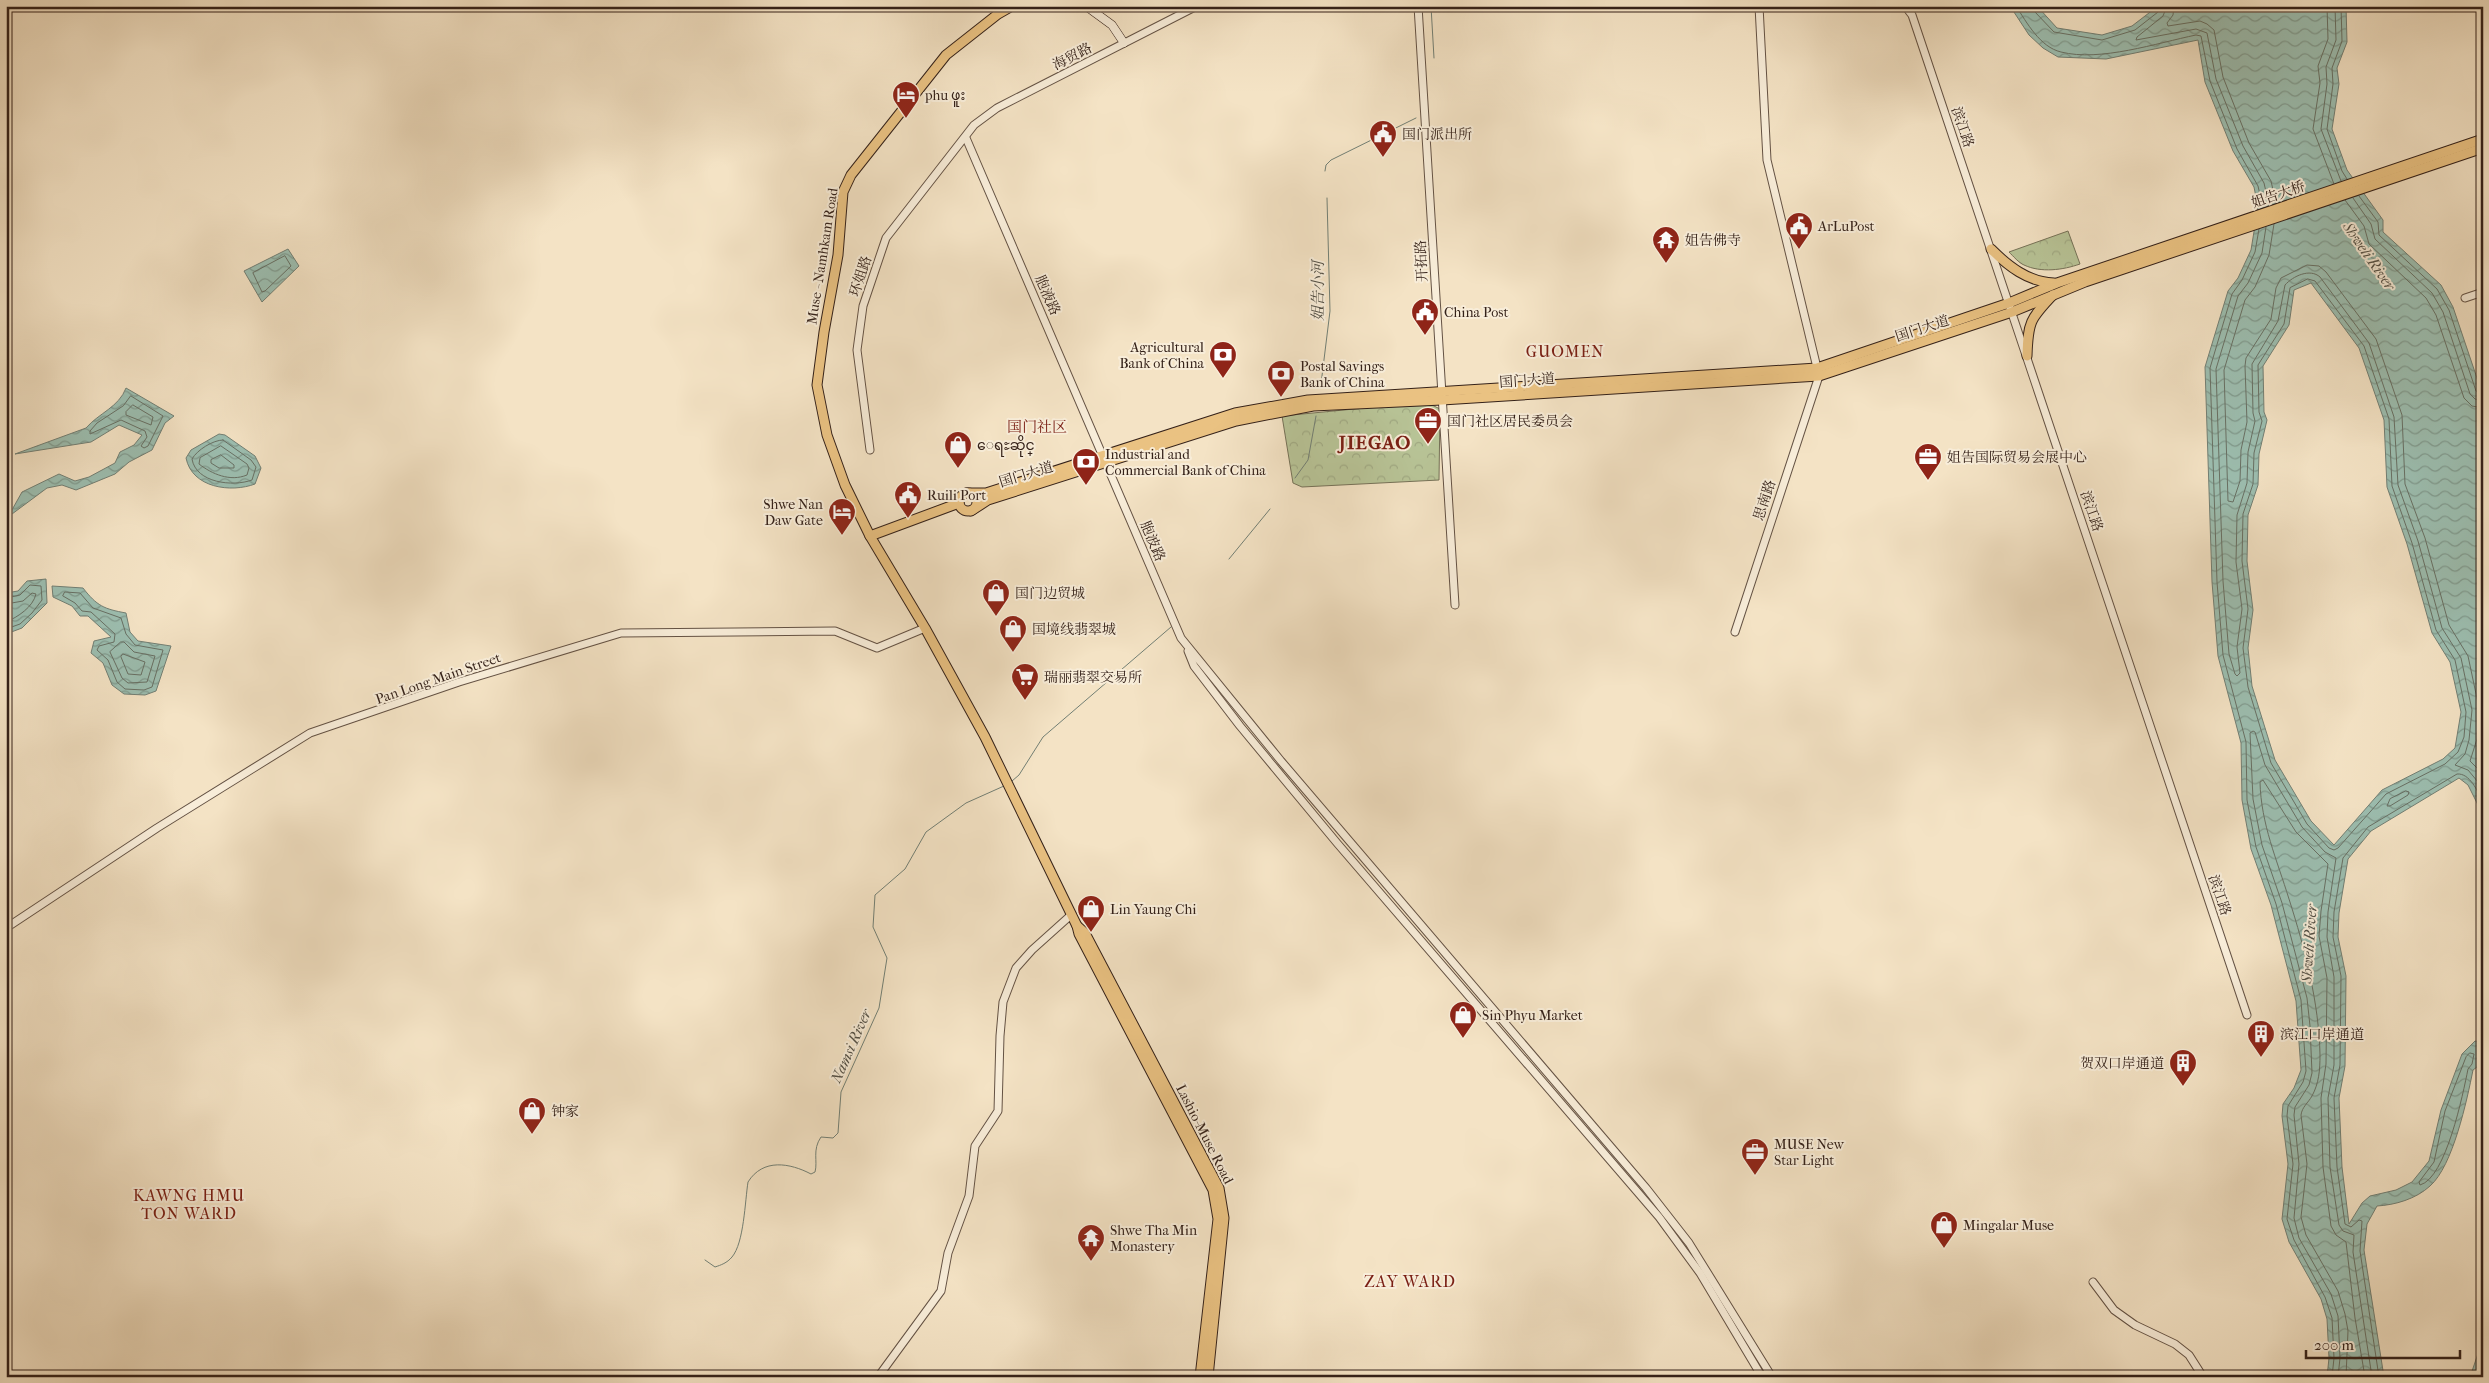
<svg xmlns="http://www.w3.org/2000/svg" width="2489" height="1383" viewBox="0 0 2489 1383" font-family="'IM FELL French Canon','Noto Serif SC','Noto Sans Myanmar',serif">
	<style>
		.park { fill: url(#park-crowns); stroke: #767258 }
		.water { fill: url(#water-waves); stroke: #727f74; fill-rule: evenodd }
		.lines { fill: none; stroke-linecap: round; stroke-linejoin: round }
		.shore { stroke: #687064; stroke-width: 1 }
		.stream { stroke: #727f74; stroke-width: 1 }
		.tertiary-casing { stroke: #645244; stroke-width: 9 }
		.secondary-casing { stroke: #342119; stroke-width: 9 }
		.trunk-casing { stroke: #342119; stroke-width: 11 }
		.tertiary { stroke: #f8edd9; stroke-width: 7 }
		.secondary { stroke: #f8edd9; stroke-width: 8 }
		.trunk { stroke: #eac282; stroke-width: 9 }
		.labels { text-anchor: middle; stroke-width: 4; stroke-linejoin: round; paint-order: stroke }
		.street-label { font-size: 14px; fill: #342119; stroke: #f8edd9 }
		.poi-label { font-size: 14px; fill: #342119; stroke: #f8edd9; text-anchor: start }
		.water-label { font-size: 15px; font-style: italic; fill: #535046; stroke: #f8edd9 }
		.neighbourhood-label { font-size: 15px; fill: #7a1f14; stroke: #f8edd9 }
		.quarter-label { font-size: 16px; letter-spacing: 1px; fill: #7a1f14; stroke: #f8edd9 }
		.district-label { font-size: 19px; font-weight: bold; letter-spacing: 1px; fill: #7a1f14; stroke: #f8edd9 }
	</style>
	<defs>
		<pattern id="park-crowns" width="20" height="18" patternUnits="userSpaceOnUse" patternTransform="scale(1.25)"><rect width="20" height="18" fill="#b8c497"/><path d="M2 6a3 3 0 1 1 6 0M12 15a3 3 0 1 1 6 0" fill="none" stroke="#9fa882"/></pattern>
		<pattern id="water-waves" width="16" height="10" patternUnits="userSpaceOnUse" patternTransform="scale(1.25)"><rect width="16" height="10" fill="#9cbeb0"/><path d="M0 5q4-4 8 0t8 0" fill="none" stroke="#809a8e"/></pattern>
	</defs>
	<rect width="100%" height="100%" fill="#f4e3c5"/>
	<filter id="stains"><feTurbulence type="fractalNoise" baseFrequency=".004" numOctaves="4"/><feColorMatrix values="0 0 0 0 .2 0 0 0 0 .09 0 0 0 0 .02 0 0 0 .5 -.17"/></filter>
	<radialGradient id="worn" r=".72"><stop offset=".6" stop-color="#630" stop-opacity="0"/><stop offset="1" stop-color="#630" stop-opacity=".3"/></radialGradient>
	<g class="park">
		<path d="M2068,231L2080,264C2063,270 2041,273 2024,265C2019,263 2013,256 2009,252Z"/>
		<polygon points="1426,402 1440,409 1439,480 1302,487 1293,483 1282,416"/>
	</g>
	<g class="water">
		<path d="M2010,6H2037L2057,28L2102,35L2132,26L2158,6H2346L2347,42L2337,68L2339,84L2332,129L2347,170L2383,220V232L2441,285L2453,307L2483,396V815L2468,785L2459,778L2371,831L2348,859L2339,913L2338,937L2346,976L2345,1066L2339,1098L2342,1167L2349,1224L2362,1203L2370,1196L2396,1190L2412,1182L2429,1161L2441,1110L2462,1054L2475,1041L2483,1042L2477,1067L2473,1070C2467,1100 2453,1166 2430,1186C2416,1199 2395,1205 2377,1206L2367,1224L2364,1250L2384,1377H2327L2329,1358L2327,1319L2321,1299L2289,1242L2282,1219L2288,1164L2282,1116L2283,1104L2294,1088L2301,1070L2296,1001L2271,905L2251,849L2242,800L2241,743L2218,656L2212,582L2205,367L2228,291L2238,278L2251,250L2258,207L2254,187L2233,151L2205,82L2198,40L2106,59L2058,57L2043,48L2029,35ZM2311,283L2359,348L2384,420L2387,487L2407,544L2432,633L2450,662L2461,712L2455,748L2443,759L2382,790L2334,845L2311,821L2275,760L2252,686L2248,648L2253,610L2247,561L2248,515L2258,485L2259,454L2267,420L2264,412L2263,366L2289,325L2294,290Z"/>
		<polygon points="288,249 299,266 262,302 244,271"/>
		<path d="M126,388L174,416L165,423L152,450L129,462L115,474L76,490L62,485L47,488L8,517L22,492L59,474L75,481L89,477L115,463L120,452L134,445L142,435L119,425L91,442L15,454L86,428C99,413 119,407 126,388Z"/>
		<path d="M219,434L225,435L255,456L261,468L255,484C231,493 192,488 186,458L191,450Z"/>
		<polygon points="46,579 47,603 22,628 6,634 6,593 18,591 27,581"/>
		<path d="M52,586L83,588C97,606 104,609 126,613L130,632L138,641L171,646L156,691L145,695L124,694L112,685L103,663L91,653L94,641L111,637L88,616H80L72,606L53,597Z"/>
		<polygon points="2483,1339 2483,1377 2470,1377"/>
	</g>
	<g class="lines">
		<g class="shore">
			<path d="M2016,6C2027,23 2040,47 2061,52C2100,62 2157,43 2196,35L2201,36L2210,81L2237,149L2258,186L2263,208"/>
			<polyline points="2034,6 2035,12 2054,32 2102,40 2135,30 2158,12 2160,6"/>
			<polyline points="2167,6 2163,16 2137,37 2136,40 2196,29 2207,33 2216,79 2243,146 2264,183 2269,205"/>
			<polyline points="2174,6 2173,15 2167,23 2168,26 2200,21 2207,24 2214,30 2223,77 2249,143 2271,181 2276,203"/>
			<polyline points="2327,6 2328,39 2318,66 2320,83 2313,129 2334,184"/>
			<polyline points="2335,6 2336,40 2326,67 2327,84 2321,129 2341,181"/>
			<polyline points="2341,6 2342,41 2332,68 2333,84 2327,129 2342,171 2347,179"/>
			<polyline points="2359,196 2378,222 2379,235 2437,289 2449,310 2476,391 2483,395"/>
			<polyline points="2353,198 2371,224 2375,239 2432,293 2443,312 2470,394 2475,399 2483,401"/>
			<polyline points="2345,200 2364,226 2369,244 2426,298 2436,315 2464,398 2472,406 2483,408"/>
			<polyline points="2274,224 2269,255 2255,287 2245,300 2224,370 2228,501 2233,502 2240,481 2241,450 2247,422 2245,366 2246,358 2271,319 2276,288 2281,278 2307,265 2319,266 2326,272 2376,339 2402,415 2405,484 2425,538 2449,625 2468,656 2479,708 2477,739 2470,761 2483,774"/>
			<path d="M2266,227L2262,253L2248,283L2238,296L2216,369L2223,581L2229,654L2235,674L2237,676L2240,673L2237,647L2242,609L2236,562L2237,515L2247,483L2248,452L2255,421L2253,413L2252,364L2278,321L2285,285C2293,276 2310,268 2320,277L2369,343L2394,417L2398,485L2418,541L2442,628L2461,658L2472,710L2469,740L2465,754L2455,765L2468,770L2483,788"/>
			<polyline points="2259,229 2255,252 2242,280 2232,294 2210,368 2217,582 2223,655 2246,742 2247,800 2256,847 2276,904 2301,1000 2306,1071 2303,1082 2288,1106 2287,1116 2293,1164 2287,1219 2294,1240 2325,1297 2332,1318 2334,1358 2332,1377"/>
			<polygon points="285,256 291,266 265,291 262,292 253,273"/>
			<polygon points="2308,279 2315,281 2364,346 2389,419 2392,486 2412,543 2436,630 2455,660 2466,712 2464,737 2458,752 2445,764 2386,794 2338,848 2334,850 2329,848 2307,824 2271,763 2248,687 2243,648 2248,609 2242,561 2243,514 2253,484 2254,453 2262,421 2259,412 2258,365 2284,324 2290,288"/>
			<polygon points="131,396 163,416 148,446 144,448 141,446 147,437 145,431 121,420 90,434 90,431 97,423 123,406"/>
			<polygon points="133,405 153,417 151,425 126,415 126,412"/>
			<path d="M223,440L251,460L256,467L252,480C233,487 196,483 192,459C197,450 213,440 223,440Z"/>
			<path d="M221,446L247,464L249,468L247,475C230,482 212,474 199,464L200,458Z"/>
			<polygon points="221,455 234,465 234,468 219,468 211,463 211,460"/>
			<polygon points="65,592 80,593 93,608 121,618 126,634 135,645 163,650 152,687 144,690 125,689 117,682 108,660 97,650 99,646 114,642 115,634 91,612 82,611 75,603 63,596"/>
			<polyline points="6,598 20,595 30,585 41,586 42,600 32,613 20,624 6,629"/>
			<path d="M6,604L23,601L32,593L36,594C33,607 18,617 6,622"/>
			<polygon points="121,642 124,642 134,652 155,656 147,682 128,683 122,678 110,652"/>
			<polygon points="123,654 145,662 141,675 128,674 121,657"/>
			<polygon points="2406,791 2409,792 2408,795 2390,806 2387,806 2390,799"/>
			<path d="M2470,1053L2474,1054L2472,1064L2468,1069C2463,1094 2446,1178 2420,1185L2419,1182L2434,1162L2445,1111L2466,1057Z"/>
			<polyline points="2338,1377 2340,1358 2338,1316 2331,1294 2299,1238 2294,1218 2299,1164 2294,1115 2295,1107 2309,1085 2312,1073 2310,1026 2307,998 2282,903 2262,845 2253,799 2250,733 2253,731 2255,732 2265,765 2302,827 2325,852 2336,858 2328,912 2327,937 2334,977 2334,1065 2328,1098 2330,1167 2339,1225 2343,1231 2354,1235 2353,1252 2372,1377"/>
			<path d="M2346,1377L2348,1331L2345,1314L2338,1291L2306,1235L2301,1217L2307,1164L2301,1115C2302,1107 2308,1103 2312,1096C2319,1083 2320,1070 2320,1055C2319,1003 2305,949 2289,899C2277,860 2261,824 2260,782L2263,780L2296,832L2328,864L2321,911L2319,936L2327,978L2326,1064L2321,1098L2323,1167L2331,1226L2336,1235L2346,1242L2355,1318L2365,1377"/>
			<path d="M2379,1377L2360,1251L2362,1221L2359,1220L2351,1227L2345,1224L2337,1167L2334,1098L2340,1065L2341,976L2333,937L2334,912L2343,858L2368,827L2457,774C2470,773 2477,791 2483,801"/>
		</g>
		<g class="stream">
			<polyline points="1431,6 1434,58"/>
			<polyline points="1325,171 1326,165 1331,160 1416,118"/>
			<polyline points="1321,384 1330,311 1327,198"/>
			<polyline points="1295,478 1308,460 1316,416"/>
			<polyline points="1229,559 1270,509"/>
			<polyline points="1012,781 1019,775 1043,737 1171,627"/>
			<path d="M705,1260L715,1267C721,1265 727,1263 732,1257C744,1243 745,1201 748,1182C763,1158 790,1163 811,1174L815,1172C818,1161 812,1150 821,1137L833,1138L838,1133L841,1092L879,1008L887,958L873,927L875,895L905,869L926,832L966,803L1004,786"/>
		</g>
		<defs>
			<g id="tertiary">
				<polyline points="1418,6 1455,605"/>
				<polyline points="1905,6 1912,15 2247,1015"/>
				<polyline points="966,138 1181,638 1281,761 1646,1188 1689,1243 1772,1377"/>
				<polyline points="2465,298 2483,292"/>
				<polyline points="870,450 857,350 863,306 886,238 974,125 997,108 1197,6"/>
				<polyline points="1735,632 1819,376 1767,160 1759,6"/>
				<polyline points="1188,651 1194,666 1240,726 1337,843 1659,1217 1700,1273 1762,1377"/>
				<polyline points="6,928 157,828 310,733 459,682 621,633 835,631 877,648 925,628"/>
				<polyline points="2093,1282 2114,1310 2135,1325 2175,1344 2189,1355 2203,1377"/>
				<polyline points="878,1377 941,1291 948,1253 969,1196 975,1146 998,1111 1000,1036 1003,1002 1016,968 1032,950 1071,915"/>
			</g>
			<polyline id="secondary" points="1086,6 1112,25 1124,43"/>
			<g id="trunk">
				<polyline points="1012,6 998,14 946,55 851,175 843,192 838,255 824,332 817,385 827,435 845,485 870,536 925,628 985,737 1077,926 1079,934 1213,1190 1218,1219 1200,1377"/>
				<path d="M1991,249C2008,266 2028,282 2054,283"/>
				<path d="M2027,356C2028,322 2030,319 2053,295"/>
				<circle cx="968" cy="502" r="9"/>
				<polyline points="966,493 986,493 1235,413 1308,400 1817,368 2009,303 2057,283 2483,139"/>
				<polyline points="971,511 988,500 1236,421 1313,406 1442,400 1819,376 2012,312 2085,282 2483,148"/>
				<polyline points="870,536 959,503"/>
				<polyline points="1077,926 1085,933 1219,1188 1224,1218 1208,1377"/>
			</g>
		</defs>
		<use href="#tertiary" class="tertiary-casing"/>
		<use href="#secondary" class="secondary-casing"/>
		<use href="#trunk" class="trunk-casing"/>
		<use href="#tertiary" class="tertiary"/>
		<use href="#secondary" class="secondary"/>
		<use href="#trunk" class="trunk"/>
	</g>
	<defs>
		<symbol id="hotel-pin" viewBox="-11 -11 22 30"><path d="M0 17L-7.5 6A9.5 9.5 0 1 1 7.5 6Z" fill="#8f2418" stroke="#f8edd9"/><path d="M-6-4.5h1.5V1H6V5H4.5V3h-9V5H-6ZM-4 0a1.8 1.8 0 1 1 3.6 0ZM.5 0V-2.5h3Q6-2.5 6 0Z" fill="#fff"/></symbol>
		<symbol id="civic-pin" viewBox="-11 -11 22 30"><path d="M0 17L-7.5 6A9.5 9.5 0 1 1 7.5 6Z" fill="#8f2418" stroke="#f8edd9"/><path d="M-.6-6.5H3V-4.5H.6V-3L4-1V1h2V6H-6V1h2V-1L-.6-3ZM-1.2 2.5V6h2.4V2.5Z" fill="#fff"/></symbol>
		<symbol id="temple-pin" viewBox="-11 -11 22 30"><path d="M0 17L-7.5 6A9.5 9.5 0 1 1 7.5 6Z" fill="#8f2418" stroke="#f8edd9"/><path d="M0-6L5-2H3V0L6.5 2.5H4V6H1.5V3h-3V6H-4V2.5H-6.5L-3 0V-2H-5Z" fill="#fff"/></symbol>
		<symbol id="bank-pin" viewBox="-11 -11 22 30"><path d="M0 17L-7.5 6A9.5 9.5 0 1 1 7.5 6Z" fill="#8f2418" stroke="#f8edd9"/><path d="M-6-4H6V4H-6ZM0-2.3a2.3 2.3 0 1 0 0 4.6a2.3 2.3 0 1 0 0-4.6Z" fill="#fff"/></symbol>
		<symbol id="office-pin" viewBox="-11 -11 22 30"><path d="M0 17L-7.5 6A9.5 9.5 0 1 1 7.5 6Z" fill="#8f2418" stroke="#f8edd9"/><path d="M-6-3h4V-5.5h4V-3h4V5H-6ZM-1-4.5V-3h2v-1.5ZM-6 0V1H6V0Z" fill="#fff"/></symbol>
		<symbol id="shop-pin" viewBox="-11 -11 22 30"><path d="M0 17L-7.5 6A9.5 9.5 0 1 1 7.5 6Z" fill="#8f2418" stroke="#f8edd9"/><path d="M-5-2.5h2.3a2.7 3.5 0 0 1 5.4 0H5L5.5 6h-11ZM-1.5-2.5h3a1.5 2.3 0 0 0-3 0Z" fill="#fff"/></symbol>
		<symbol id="supermarket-pin" viewBox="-11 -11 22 30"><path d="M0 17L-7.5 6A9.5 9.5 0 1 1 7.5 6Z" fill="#8f2418" stroke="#f8edd9"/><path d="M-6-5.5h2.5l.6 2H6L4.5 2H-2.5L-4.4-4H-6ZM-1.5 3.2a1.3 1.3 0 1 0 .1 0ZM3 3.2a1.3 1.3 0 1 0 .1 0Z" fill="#fff"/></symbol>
		<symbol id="building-pin" viewBox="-11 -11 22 30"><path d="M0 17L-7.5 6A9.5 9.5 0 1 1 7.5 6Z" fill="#8f2418" stroke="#f8edd9"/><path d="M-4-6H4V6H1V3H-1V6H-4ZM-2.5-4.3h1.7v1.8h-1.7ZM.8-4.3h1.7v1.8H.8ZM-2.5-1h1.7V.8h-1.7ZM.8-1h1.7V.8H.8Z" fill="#fff"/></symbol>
	</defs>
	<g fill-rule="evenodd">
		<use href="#hotel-pin" x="890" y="79" width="32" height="43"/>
		<use href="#civic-pin" x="1367" y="118" width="32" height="43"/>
		<use href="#civic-pin" x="1783" y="210" width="32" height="43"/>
		<use href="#temple-pin" x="1650" y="224" width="32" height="43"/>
		<use href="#civic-pin" x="1409" y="296" width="32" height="43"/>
		<use href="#bank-pin" x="1207" y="339" width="32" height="43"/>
		<use href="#bank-pin" x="1265" y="358" width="32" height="43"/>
		<use href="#office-pin" x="1412" y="405" width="32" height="43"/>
		<use href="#shop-pin" x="942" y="429" width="32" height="43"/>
		<use href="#office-pin" x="1912" y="441" width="32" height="43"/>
		<use href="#bank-pin" x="1070" y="446" width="32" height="43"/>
		<use href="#civic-pin" x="892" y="479" width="32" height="43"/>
		<use href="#hotel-pin" x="826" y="496" width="32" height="43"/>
		<use href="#shop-pin" x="980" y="577" width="32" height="43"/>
		<use href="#shop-pin" x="997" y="613" width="32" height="43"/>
		<use href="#supermarket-pin" x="1009" y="661" width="32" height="43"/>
		<use href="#shop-pin" x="1075" y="893" width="32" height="43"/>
		<use href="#shop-pin" x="1447" y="999" width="32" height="43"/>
		<use href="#building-pin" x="2245" y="1018" width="32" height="43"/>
		<use href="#building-pin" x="2167" y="1047" width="32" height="43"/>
		<use href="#shop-pin" x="516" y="1095" width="32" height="43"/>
		<use href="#office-pin" x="1739" y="1136" width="32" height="43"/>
		<use href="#shop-pin" x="1928" y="1209" width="32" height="43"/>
		<use href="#temple-pin" x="1075" y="1222" width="32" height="43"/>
	</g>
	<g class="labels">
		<g class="street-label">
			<text transform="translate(1072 56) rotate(-27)" y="5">海贸路</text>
			<text transform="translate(1963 127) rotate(71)" y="5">滨江路</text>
			<text transform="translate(2278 194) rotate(-19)" y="5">姐告大桥</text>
			<text transform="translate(822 256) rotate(-81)" y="5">Muse - Namhkam Road</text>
			<text transform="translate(1421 261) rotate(-93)" y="5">开拓路</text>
			<text transform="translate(860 276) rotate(-72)" y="5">环姐路</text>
			<text transform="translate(1048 295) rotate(66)" y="5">胞液路</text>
			<text transform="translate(1922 328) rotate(-18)" y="5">国门大道</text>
			<text transform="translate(1527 380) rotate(-4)" y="5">国门大道</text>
			<text transform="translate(1026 474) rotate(-17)" y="5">国门大道</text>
			<text transform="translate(1764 500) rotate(-72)" y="5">思南路</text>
			<text transform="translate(2092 511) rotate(71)" y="5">滨江路</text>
			<text transform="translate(1153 541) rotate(67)" y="5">胞波路</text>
			<text transform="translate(438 678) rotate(-19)" y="5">Pan Long Main Street</text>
			<text transform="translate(2220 895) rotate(71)" y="5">滨江路</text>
			<text transform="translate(1205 1134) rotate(63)" y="5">Lashio-Muse Road</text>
		</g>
		<g class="poi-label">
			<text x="925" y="100">phu ဖူး</text>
			<text x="1402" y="139">国门派出所</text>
			<text x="1818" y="231">ArLuPost</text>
			<text x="1685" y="245">姐告佛寺</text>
			<text x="1444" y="317">China Post</text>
			<text x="1204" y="352" text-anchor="end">Agricultural<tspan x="1204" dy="16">Bank of China</tspan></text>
			<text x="1300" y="371">Postal Savings<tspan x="1300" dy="16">Bank of China</tspan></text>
			<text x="1447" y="426">国门社区居民委员会</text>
			<text x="977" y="450">ေရႊဆိုင္</text>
			<text x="1105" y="459">Industrial and<tspan x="1105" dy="16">Commercial Bank of China</tspan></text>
			<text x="1947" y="462">姐告国际贸易会展中心</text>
			<text x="927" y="500">Ruili Port</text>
			<text x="823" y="509" text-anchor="end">Shwe Nan<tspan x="823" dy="16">Daw Gate</tspan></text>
			<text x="1015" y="598">国门边贸城</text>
			<text x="1032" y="634">国境线翡翠城</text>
			<text x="1044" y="682">瑞丽翡翠交易所</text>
			<text x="1110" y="914">Lin Yaung Chi</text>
			<text x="1482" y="1020">Sin Phyu Market</text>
			<text x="2280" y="1039">滨江口岸通道</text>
			<text x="2164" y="1068" text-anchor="end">贺双口岸通道</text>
			<text x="551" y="1116">钟家</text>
			<text x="1774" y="1149">MUSE New<tspan x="1774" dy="16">Star Light</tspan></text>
			<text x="1963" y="1230">Mingalar Muse</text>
			<text x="1110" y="1235">Shwe Tha Min<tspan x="1110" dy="16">Monastery</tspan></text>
		</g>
		<g class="water-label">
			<text transform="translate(2369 256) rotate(55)" y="5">Shweli River</text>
			<text transform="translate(1318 291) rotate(-90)" y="5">姐告小河</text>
			<text transform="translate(2309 944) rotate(-86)" y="5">Shweli River</text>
			<text transform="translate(851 1046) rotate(-66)" y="5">Namsi River</text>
		</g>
		<g class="neighbourhood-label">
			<text x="1037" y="432">国门社区</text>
		</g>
		<g class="quarter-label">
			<text x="1565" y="357">GUOMEN</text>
			<text x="189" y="1201">KAWNG HMU<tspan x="189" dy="18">TON WARD</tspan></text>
			<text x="1410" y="1287">ZAY WARD</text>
		</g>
		<g class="district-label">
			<text x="1375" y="449">JIEGAO</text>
		</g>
	</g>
	<rect width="2489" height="1383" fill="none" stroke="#f4e3c5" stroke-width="25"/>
	<rect x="8" y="8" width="2474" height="1368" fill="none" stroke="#342119" stroke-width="2.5"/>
	<rect x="12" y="12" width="2464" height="1358" fill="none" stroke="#342119"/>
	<path d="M2306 1350v8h154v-8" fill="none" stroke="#342119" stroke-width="2.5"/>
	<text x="2314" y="1350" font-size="15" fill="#342119" stroke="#f8edd9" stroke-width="4" paint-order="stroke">200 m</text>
	<rect width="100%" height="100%" filter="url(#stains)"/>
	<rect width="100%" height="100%" fill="url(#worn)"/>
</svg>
